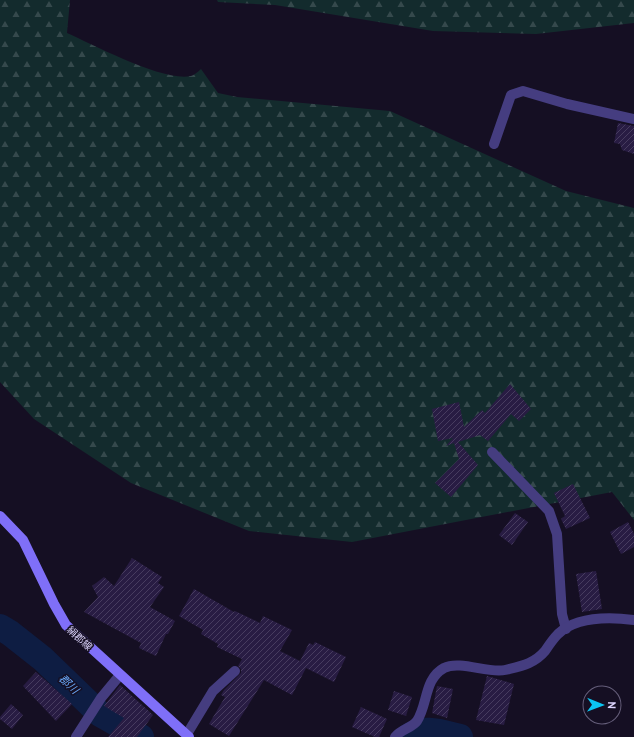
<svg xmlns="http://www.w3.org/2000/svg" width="634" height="737" viewBox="0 0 634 737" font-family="'PT Sans','Noto Sans JP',sans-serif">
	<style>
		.forest { fill: url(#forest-firs) }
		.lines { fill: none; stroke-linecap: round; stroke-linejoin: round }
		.river { stroke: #0e1d43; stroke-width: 26 }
		.building { fill: url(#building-hatch) }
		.minor { stroke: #453d80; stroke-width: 10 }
		.secondary { stroke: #7f6ff8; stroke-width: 10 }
		.labels { text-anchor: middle; stroke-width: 3; stroke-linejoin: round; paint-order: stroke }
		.street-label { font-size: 10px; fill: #dcd4fd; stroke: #150f23 }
		.water-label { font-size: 11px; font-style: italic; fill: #67a7f8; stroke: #150f23 }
	</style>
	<defs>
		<pattern id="forest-firs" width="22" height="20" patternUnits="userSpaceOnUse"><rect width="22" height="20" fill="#132b2d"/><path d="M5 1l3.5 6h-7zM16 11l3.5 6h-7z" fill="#35494c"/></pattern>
		<pattern id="building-hatch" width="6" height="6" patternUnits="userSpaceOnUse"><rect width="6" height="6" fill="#281c43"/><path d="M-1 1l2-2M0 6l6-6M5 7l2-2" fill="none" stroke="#473c5f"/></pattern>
	</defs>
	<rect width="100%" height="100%" fill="#150f23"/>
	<g class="forest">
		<path d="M0,0H70L67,33C94,45 163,82 191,76C194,75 198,72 201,69L218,93L237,97L390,111L566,191L634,208V520L612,492L352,542L249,531L131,483L34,419L0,382Z"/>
		<polygon points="217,0 634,0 634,23 536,34 433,31 275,5 218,2"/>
	</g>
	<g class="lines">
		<g class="river">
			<polyline points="0,627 10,633 43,659 100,714 141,737"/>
			<path d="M408,737C423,725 443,733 460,737"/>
		</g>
	</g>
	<g class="building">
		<polygon points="618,123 634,126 634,154 622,150 620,144 614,143"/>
		<polygon points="510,384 531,409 519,421 511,414 488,441 480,435 458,442 478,465 451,497 435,483 459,459 454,443 446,446 453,438 438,441 432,409 459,402 464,427 482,410 485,413"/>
		<polygon points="573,484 590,518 566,529 561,519 565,516 554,493"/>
		<polygon points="515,513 528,522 512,545 499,535"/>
		<polygon points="628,522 634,534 634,547 621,554 610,532"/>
		<polygon points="132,558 162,577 158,583 164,587 150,607 175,621 168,634 166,634 156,656 139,648 141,643 84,612 98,597 92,586 104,577 114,586"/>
		<polygon points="596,571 602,609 582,612 576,574"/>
		<polygon points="194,589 234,612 235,611 260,623 263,616 292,630 280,651 300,661 309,643 313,645 315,642 346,657 334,682 306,668 292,695 264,680 229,736 209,724 225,697 221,695 224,690 241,673 241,669 238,666 242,659 217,647 218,644 201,634 203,630 179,616"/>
		<polygon points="36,672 72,704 56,721 23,686"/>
		<polygon points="487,676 514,684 504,725 476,720"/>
		<polygon points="120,685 153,715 137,737 108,737 124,718 104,706"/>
		<polygon points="437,686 453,689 447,718 432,713"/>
		<polygon points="394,691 412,697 406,716 388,710"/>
		<polygon points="11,704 23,715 12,729 0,719 0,717"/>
		<polygon points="361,707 387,719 379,737 375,737 352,727"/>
	</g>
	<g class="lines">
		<g class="minor">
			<polyline points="494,144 511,95 523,91 567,104 634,119"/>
			<polyline points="492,452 549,511 557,534 562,614 566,629"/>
			<polyline points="187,734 213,691 235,671"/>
			<polyline points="76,737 101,698 120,675"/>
			<path d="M395,737C401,729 412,728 417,721C428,704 424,679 444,668C460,660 489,674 505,670C521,666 534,664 545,651C549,645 553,639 558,634C577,616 610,617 634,620"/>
		</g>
		<polyline class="secondary" points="0,516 23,540 54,604 66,625 189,737"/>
	</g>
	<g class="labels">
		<g class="street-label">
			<text transform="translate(80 638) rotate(43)" y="4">絹郡線</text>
		</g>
		<g class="water-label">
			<text transform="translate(69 684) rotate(43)" y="4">郡川</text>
		</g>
	</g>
	<g transform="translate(602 705) rotate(91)"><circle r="19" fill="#150f23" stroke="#655e7a"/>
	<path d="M0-3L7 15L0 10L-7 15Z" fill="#0bc5f1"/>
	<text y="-6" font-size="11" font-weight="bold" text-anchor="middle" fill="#dcd4fd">N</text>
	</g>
</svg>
